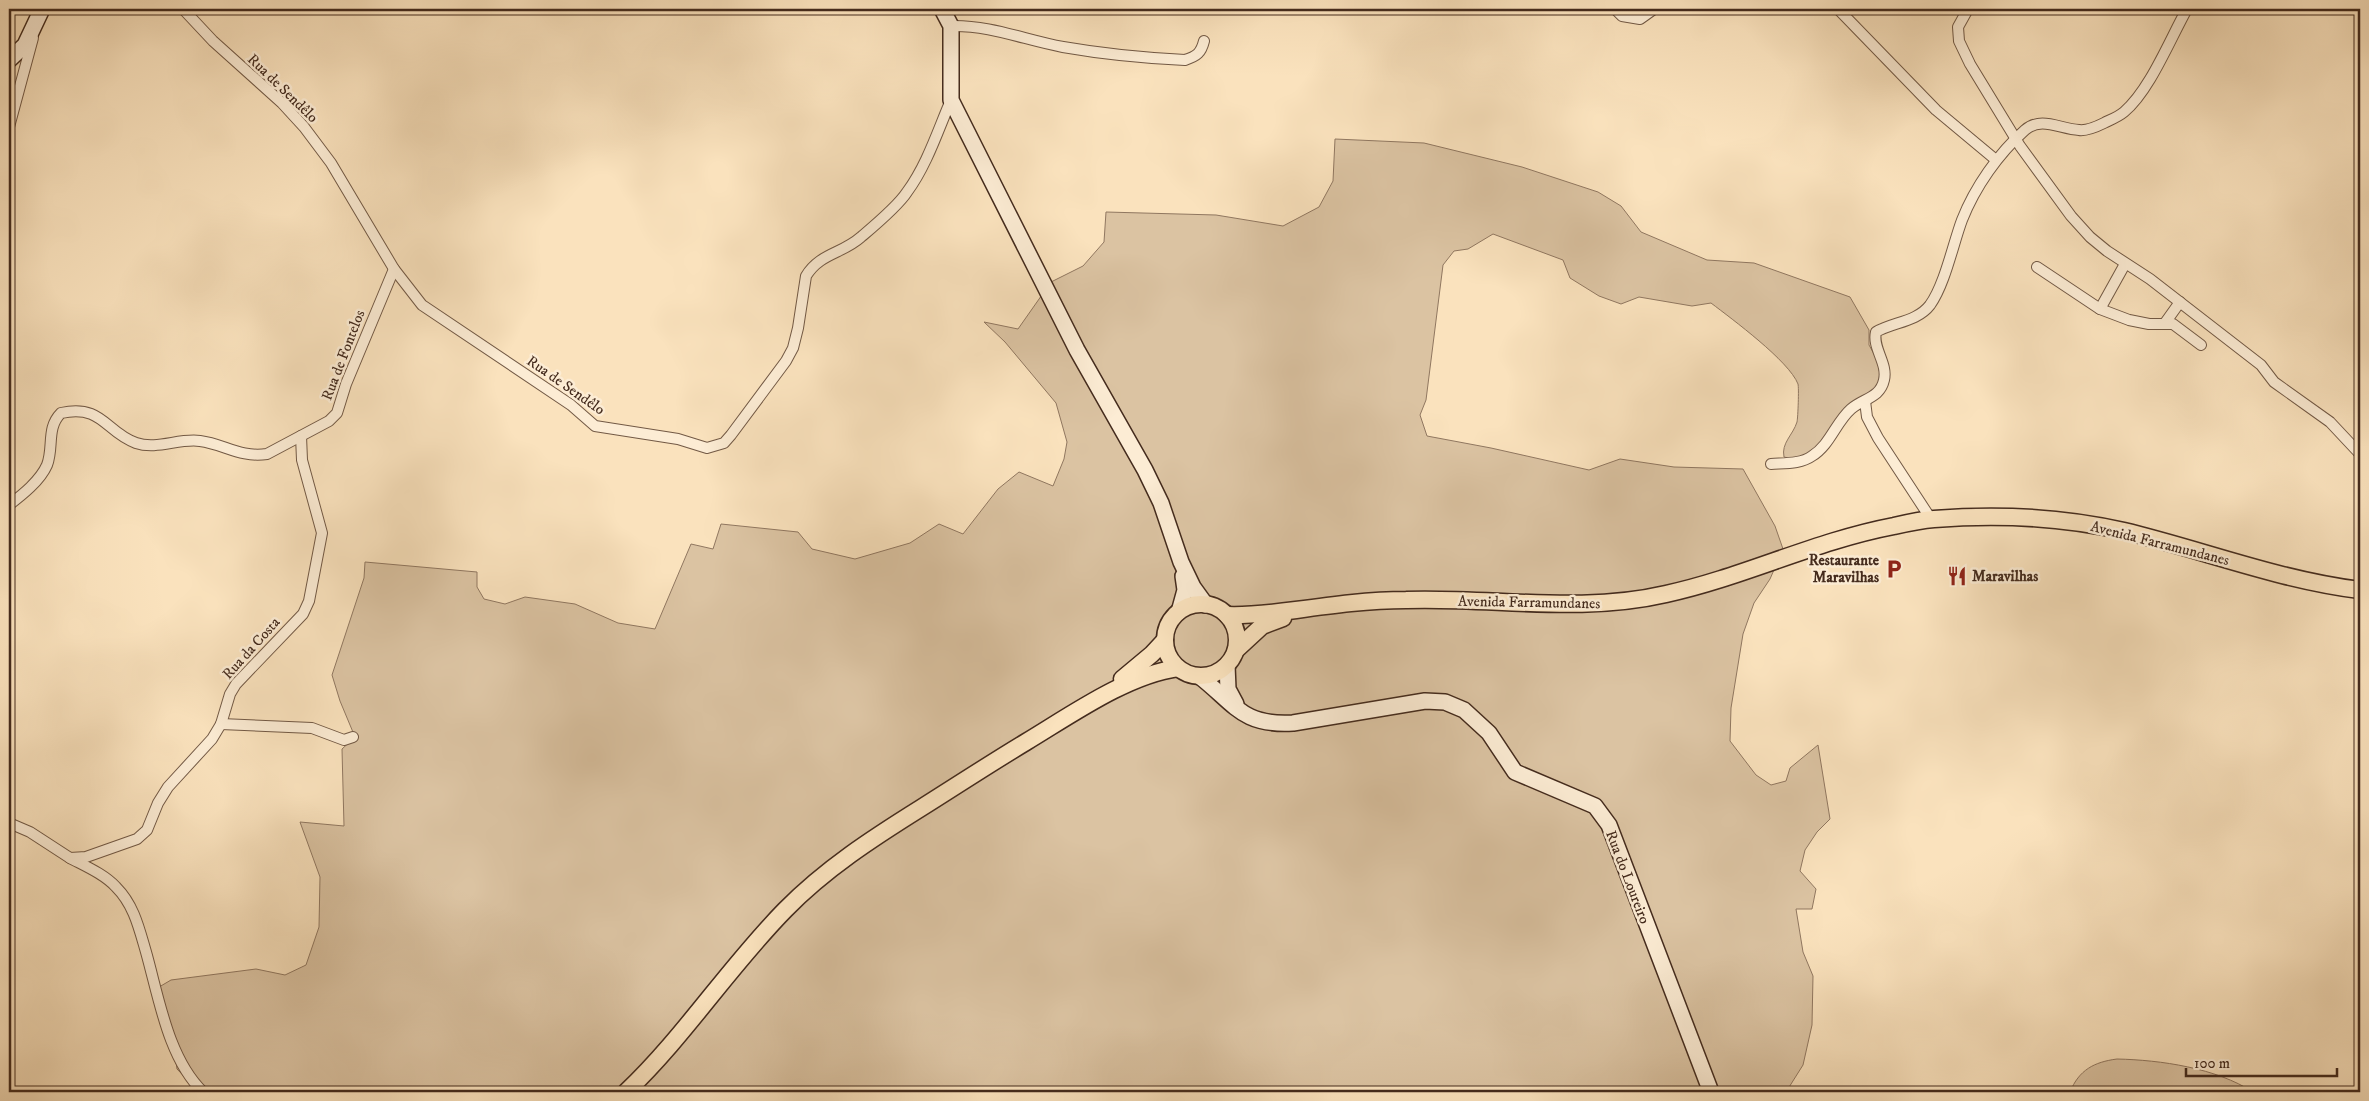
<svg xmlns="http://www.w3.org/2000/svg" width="2369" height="1101" viewBox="0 0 2369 1101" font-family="'IM FELL DW Pica',serif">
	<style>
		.green { fill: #dbc3a2; stroke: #907760 }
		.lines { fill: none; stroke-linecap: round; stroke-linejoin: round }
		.street-casing { stroke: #725945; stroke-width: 12 }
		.secondary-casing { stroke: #442b1d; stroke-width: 18 }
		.primary-casing { stroke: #442b1d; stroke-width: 19 }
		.street { stroke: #fcecd4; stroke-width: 10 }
		.secondary { stroke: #fcecd4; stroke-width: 15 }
		.primary { stroke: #fae2bd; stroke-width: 16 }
		.labels { text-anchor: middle; stroke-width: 5; stroke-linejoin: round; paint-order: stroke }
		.street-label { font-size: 15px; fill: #442b1d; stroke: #fcecd4 }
		.poi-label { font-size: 15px; font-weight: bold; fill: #442b1d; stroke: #fcecd4; text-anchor: end }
	</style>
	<rect width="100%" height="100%" fill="#fae2bd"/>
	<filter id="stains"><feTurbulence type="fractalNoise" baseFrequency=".004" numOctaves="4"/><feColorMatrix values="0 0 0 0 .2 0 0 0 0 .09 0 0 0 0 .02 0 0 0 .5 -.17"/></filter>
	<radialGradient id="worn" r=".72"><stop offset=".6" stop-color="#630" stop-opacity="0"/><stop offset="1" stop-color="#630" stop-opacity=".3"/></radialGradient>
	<g class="green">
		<path d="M1335,139L1424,143L1522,167L1598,192L1621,206L1641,232L1707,260L1754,263L1850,297L1869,330V345L1878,361L1880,375L1878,386L1811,454L1792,459L1784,457C1781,443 1793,435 1797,422C1798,417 1799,388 1798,384C1789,361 1732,319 1711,303L1692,306L1639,297L1621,304L1599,296L1570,278L1563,260L1493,234L1468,249L1454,251L1443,265L1426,400L1420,415L1427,436L1491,448L1589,470L1620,459L1674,467L1743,469L1775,526L1783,549L1770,579L1754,603L1743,634L1731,708L1730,741L1756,775L1771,785L1786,781L1790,768L1818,745L1830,819L1817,832L1805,850L1800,871L1816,889L1812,909H1796L1803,952L1813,976L1812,1025L1803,1065L1786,1092H199L177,1069L172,1032L154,990L171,980L256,969L285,975L306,965L319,927L320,877L300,822L344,826L342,749L355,737L340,701L332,675L364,578L365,562L477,572V587L484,599L505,604L525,597L575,604L618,623L655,629L691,544L713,549L721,524L798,532L812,549L855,559L910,543L939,524L963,534L998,489L1019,472L1053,486L1064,459L1067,442L1056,403L1005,342L984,322L1018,329L1051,282L1083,266L1104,242L1106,212L1216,215L1283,226L1319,207L1333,181Z"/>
		<path d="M2117,1059C2161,1060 2216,1068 2253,1092H2070C2079,1070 2094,1062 2117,1059Z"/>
	</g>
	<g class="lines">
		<defs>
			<g id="street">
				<path d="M183,9L213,41L282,103L304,127L331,163L394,269L422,305L571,405L595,426L678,439L707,448L724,443L731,435L786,361L793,348L798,328L806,276C820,253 842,254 861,237C874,226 898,206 907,192C927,165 938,130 951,100"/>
				<polyline points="1615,9 1622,16 1640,19 1654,9"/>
				<polyline points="1838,9 1936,110 1996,160"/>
				<polyline points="1968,9 1958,27 1959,41 1970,64 2020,146 2071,216 2090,237 2107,251 2150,279 2261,365 2274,382 2330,422 2360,454"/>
				<path d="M951,26C990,25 1025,40 1063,47C1103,54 1144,58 1185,60C1197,56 1201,53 1204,41"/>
				<polyline points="9,127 33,38"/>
				<polyline points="2037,267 2100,309 2129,320 2149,324 2173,324 2201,345"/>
				<polyline points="2100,309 2125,264"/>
				<polyline points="2165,323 2180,302"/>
				<polyline points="1865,401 1867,417 1878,438 1931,519"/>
				<path d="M1771,464C1785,463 1801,464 1812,456C1830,445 1836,422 1851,409C1864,398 1880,398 1884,380C1888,363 1872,348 1876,332C1893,322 1917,322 1930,305C1945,284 1953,244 1962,220C1975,187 1998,154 2025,130C2041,116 2060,129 2079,130C2087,131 2096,127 2104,123C2110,120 2118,117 2124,112C2150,90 2170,39 2187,9"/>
				<path d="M9,505C22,495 40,481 47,465C54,447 46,428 61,413C103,404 105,432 136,443C157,450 179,438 200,441C224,444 240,458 267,454L329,421L337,413L346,384L394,269"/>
				<polyline points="221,724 312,728 344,740 353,737"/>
				<polyline points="9,823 30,832 70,858 86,857 137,839 147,830 158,803 168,787 212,739 221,724 230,694 236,684 303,614 309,601 322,533 302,460 301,436"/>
				<path d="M70,858C85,866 104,874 116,887C134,905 139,928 146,952C159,998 168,1058 203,1092"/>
			</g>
			<g id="secondary">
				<polyline points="942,9 951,26 951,100 1077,350 1145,470 1161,503 1181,562 1193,587 1206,605"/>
				<polyline points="9,60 25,45 42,9"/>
				<polyline points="1179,612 1185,590 1183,576"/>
				<polyline points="1227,665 1228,689 1236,704"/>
				<path d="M1199,676C1235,704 1242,726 1293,723L1425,701L1445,702L1464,710L1489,733L1515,772L1595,806L1609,825L1711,1092"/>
			</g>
			<g id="primary">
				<circle cx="1201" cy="640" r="36"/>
				<path d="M1227,615C1250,616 1273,613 1296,610C1332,605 1369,600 1406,600C1493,597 1580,614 1666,594C1744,577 1815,541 1894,526C1907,523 1920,520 1934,519C1997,514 2062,517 2124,531C2203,550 2279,580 2360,590"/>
				<polyline points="1236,650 1262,626 1283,618"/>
				<polyline points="1122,679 1152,654 1165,640"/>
				<path d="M626,1092C684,1037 728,968 785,910C825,869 873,838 921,808C956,786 991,763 1026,742C1071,715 1127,675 1178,668"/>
			</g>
		</defs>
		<use href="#street" class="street-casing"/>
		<use href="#secondary" class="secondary-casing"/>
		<use href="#primary" class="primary-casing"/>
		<use href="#street" class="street"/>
		<use href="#secondary" class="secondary"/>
		<use href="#primary" class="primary"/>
	</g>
	<defs>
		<symbol id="parking-bare" viewBox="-9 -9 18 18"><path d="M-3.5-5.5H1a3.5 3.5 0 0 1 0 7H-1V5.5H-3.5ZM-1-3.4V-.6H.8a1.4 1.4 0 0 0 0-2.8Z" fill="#8f2418" stroke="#fcecd4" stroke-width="2.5" paint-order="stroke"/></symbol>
		<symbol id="restaurant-bare" viewBox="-9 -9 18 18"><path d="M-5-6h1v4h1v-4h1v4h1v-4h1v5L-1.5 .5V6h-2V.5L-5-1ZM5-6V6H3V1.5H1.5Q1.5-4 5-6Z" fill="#8f2418" stroke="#fcecd4" stroke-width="2.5" paint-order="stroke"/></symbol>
	</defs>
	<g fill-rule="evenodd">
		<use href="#parking-bare" x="1880" y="555" width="28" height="28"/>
		<use href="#restaurant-bare" x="1943" y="562" width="28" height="28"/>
	</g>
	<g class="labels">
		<g class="street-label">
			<text transform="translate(283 88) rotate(44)" y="5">Rua de Sendêlo</text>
			<text transform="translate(343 355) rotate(-69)" y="5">Rua de Fontelos</text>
			<text transform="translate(566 385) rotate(35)" y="5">Rua de Sendêlo</text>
			<text transform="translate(2160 543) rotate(14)" y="5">Avenida Farramundanes</text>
			<text transform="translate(1529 602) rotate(1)" y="5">Avenida Farramundanes</text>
			<text transform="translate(251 648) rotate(-48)" y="5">Rua da Costa</text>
			<text transform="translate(1628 877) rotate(69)" y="5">Rua do Loureiro</text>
		</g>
		<g class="poi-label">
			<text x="1879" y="565">Restaurante<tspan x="1879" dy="17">Maravilhas</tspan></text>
			<text x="1972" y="581" text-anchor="start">Maravilhas</text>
		</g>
	</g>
	<rect width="2369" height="1101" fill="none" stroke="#fae2bd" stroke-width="30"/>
	<rect x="10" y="10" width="2349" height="1081" fill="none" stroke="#442b1d" stroke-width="2.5"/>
	<rect x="15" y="15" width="2339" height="1071" fill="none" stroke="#442b1d"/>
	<path d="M2186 1068v8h151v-8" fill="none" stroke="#442b1d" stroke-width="2.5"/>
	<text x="2194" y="1068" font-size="15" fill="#442b1d" stroke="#fcecd4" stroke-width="4" paint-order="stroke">100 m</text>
	<rect width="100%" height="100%" filter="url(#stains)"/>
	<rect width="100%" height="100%" fill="url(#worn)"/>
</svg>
